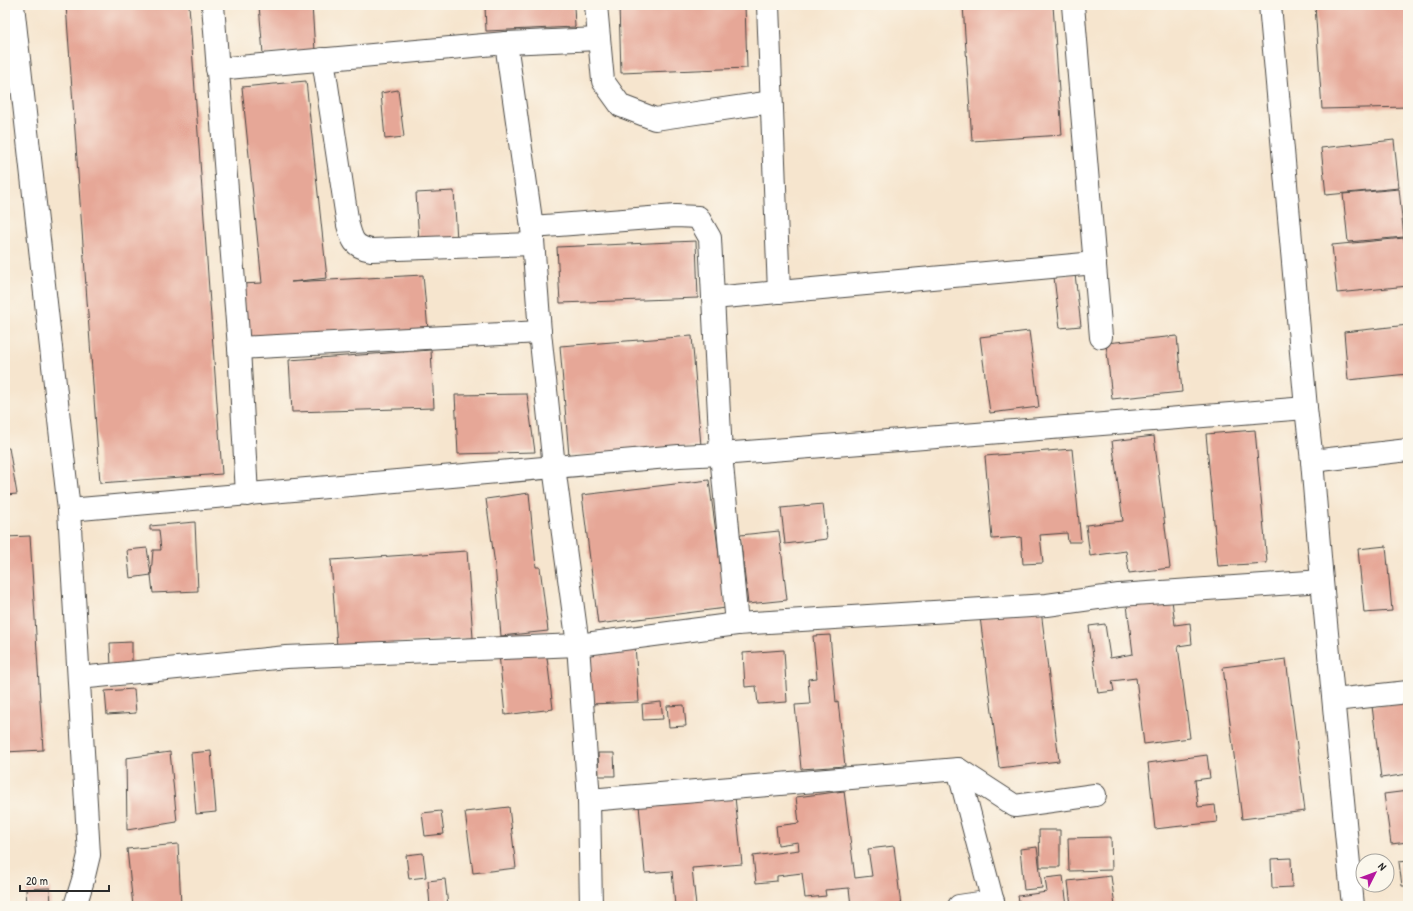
<svg xmlns="http://www.w3.org/2000/svg" width="1413" height="911" viewBox="0 0 1413 911" font-family="'Patrick Hand',sans-serif">
	<style>
		.building { fill: #e6a797 }
		.lines { fill: none; stroke-linecap: round; stroke-linejoin: round }
		.street-casing { stroke: #494743; stroke-width: 24 }
		.secondary-casing { stroke: #494743; stroke-width: 24 }
		.street { stroke: #fff; stroke-width: 22 }
		.secondary { stroke: #fff; stroke-width: 22 }
	</style>
	<rect width="100%" height="100%" fill="#fbf7ec"/>
	<filter id="ink" filterUnits="userSpaceOnUse"><feTurbulence type="fractalNoise" baseFrequency=".025" numOctaves="2"/><feDisplacementMap in="SourceGraphic" scale="8" xChannelSelector="R" yChannelSelector="G"/><feConvolveMatrix kernelMatrix="1 2 1 2 8 2 1 2 1" color-interpolation-filters="sRGB"/></filter>
	<filter id="wash" filterUnits="userSpaceOnUse"><feTurbulence type="fractalNoise" baseFrequency=".012" numOctaves="4" result="noise"/><feDisplacementMap in="SourceGraphic" scale="16" xChannelSelector="R" yChannelSelector="G"/><feGaussianBlur stdDeviation="0.9" result="paint"/><feColorMatrix in="noise" values="0 0 0 0 0 0 0 0 0 0 0 0 0 0 0 0 0 1.4 0 .05"/><feComposite in="paint" operator="in"/></filter>
	<g filter="url(#wash)">
		<rect width="100%" height="100%" fill="#f6e5ce"/>
		<g id="blocks">
			<g class="building">
				<polygon points="66,5 189,5 222,474 100,483"/>
				<polygon points="259,5 312,5 315,51 263,54"/>
				<polygon points="485,5 574,5 575,27 486,31"/>
				<polygon points="619,5 745,5 747,68 621,73"/>
				<polygon points="963,5 1053,5 1062,135 972,141"/>
				<polygon points="1315,5 1408,5 1408,107 1322,109"/>
				<polygon points="306,81 327,278 291,282 423,275 428,330 248,341 240,284 262,283 242,87"/>
				<polygon points="398,90 404,137 385,139 381,93"/>
				<polygon points="1394,140 1399,188 1326,195 1321,148"/>
				<polygon points="1399,189 1404,237 1348,242 1343,194"/>
				<polygon points="454,191 457,240 419,242 416,193"/>
				<polygon points="1404,238 1408,286 1337,293 1332,245"/>
				<polygon points="696,241 698,298 560,303 557,247"/>
				<polygon points="1075,274 1081,326 1060,328 1054,277"/>
				<polygon points="1408,325 1408,374 1348,380 1344,332"/>
				<polygon points="1029,331 1039,407 990,413 980,337"/>
				<polygon points="692,336 701,446 569,456 560,346"/>
				<polygon points="1177,336 1182,392 1112,399 1106,343"/>
				<polygon points="431,350 434,408 292,412 289,360"/>
				<polygon points="527,394 535,452 458,454 455,395"/>
				<polygon points="1255,430 1267,563 1218,566 1206,434"/>
				<polygon points="1154,436 1170,568 1129,573 1126,551 1090,556 1086,525 1123,521 1112,441"/>
				<polygon points="5,448 9,448 17,494 5,495"/>
				<polygon points="1072,449 1081,542 1068,542 1067,533 1040,535 1043,563 1023,564 1021,537 992,539 985,456"/>
				<polygon points="709,480 726,608 598,624 582,495"/>
				<polygon points="529,493 536,567 540,567 548,631 501,636 495,565 486,499"/>
				<polygon points="823,504 827,539 785,544 781,508"/>
				<polygon points="195,522 198,591 153,593 151,575 130,578 127,550 147,548 151,575 153,550 161,550 159,530 150,530 150,526"/>
				<polygon points="779,531 787,600 748,604 740,535"/>
				<polygon points="30,536 43,750 5,752 5,537"/>
				<polygon points="1386,546 1392,611 1364,613 1358,549"/>
				<polygon points="467,551 473,638 337,647 331,560"/>
				<polygon points="1172,600 1175,625 1190,623 1192,644 1178,646 1190,738 1144,744 1136,678 1112,681 1114,691 1098,693 1089,626 1105,624 1110,658 1133,654 1127,605"/>
				<polygon points="1041,610 1059,761 999,768 980,617"/>
				<polygon points="830,635 836,702 838,701 845,766 801,769 795,705 810,704 808,679 817,678 813,636"/>
				<polygon points="132,642 132,667 111,667 110,643"/>
				<polygon points="635,645 639,702 590,704 586,648"/>
				<polygon points="546,649 553,709 505,715 499,654"/>
				<polygon points="784,650 787,702 758,704 756,686 745,687 743,653"/>
				<polygon points="1286,659 1305,811 1242,819 1223,667"/>
				<polygon points="134,689 136,713 107,715 105,691"/>
				<polygon points="1408,701 1408,774 1381,778 1372,706"/>
				<polygon points="661,702 663,719 643,720 642,704"/>
				<polygon points="684,705 686,726 669,727 667,706"/>
				<polygon points="211,751 216,812 196,814 191,753"/>
				<polygon points="170,752 177,822 127,830 126,758"/>
				<polygon points="598,753 614,753 615,776 599,776"/>
				<polygon points="1207,755 1210,778 1195,780 1198,807 1215,805 1217,822 1155,829 1148,763"/>
				<polygon points="844,791 855,878 872,876 868,849 894,846 901,906 851,906 849,888 825,890 826,896 805,898 802,873 777,876 777,881 756,883 753,856 799,850 798,842 778,845 776,826 799,823 796,797"/>
				<polygon points="1408,791 1408,842 1391,844 1384,794"/>
				<polygon points="735,797 742,864 692,868 696,906 675,906 672,871 645,873 639,805"/>
				<polygon points="509,807 516,868 473,873 465,812"/>
				<polygon points="441,811 444,834 425,836 422,813"/>
				<polygon points="1039,830 1060,830 1060,867 1040,867"/>
				<polygon points="1111,837 1112,870 1069,871 1068,838"/>
				<polygon points="178,844 181,906 133,906 127,849"/>
				<polygon points="1037,847 1042,888 1024,890 1020,849"/>
				<polygon points="423,853 426,877 409,879 406,855"/>
				<polygon points="1291,858 1292,887 1272,888 1271,859"/>
				<polygon points="1408,861 1408,886 1402,886 1399,862"/>
				<polygon points="1063,876 1067,906 1020,906 1018,896 1047,892 1045,878"/>
				<polygon points="1111,876 1115,906 1071,906 1068,881"/>
				<polygon points="445,879 448,906 430,906 428,881"/>
				<polygon points="50,888 51,906 27,906 26,889"/>
			</g>
		</g>
	</g>
	<g filter="url(#ink)">
		<use href="#blocks" fill-opacity="0" stroke="#494743" stroke-width="1"/>
		<g class="lines">
			<defs>
				<g id="street">
					<polyline points="13,5 69,510 89,855 83,880 75,906"/>
					<polyline points="213,5 239,348 247,495"/>
					<polyline points="596,5 603,81 621,106 655,119 771,102"/>
					<polyline points="768,5 779,292"/>
					<polyline points="1073,5 1101,337"/>
					<polyline points="506,43 532,227 540,332 554,467 578,645 589,800 591,906"/>
					<path d="M323,59L348,225C352,240 354,247 371,250L533,244"/>
					<polyline points="217,69 506,43 599,39"/>
					<polyline points="532,227 676,216 698,217 710,238 721,454 737,624"/>
					<polyline points="713,298 1095,263"/>
					<polyline points="239,348 540,332"/>
					<polyline points="1312,461 1408,450"/>
					<polyline points="69,510 679,456 721,454 1306,408"/>
					<polyline points="79,678 286,657 578,645 737,624 1047,605 1119,595 1322,581"/>
					<polyline points="1334,700 1408,692"/>
					<polyline points="958,769 994,906"/>
					<polyline points="589,800 958,769 1015,806 1095,795"/>
					<polyline points="959,906 993,901"/>
				</g>
				<polyline id="secondary" points="1270,5 1306,408 1312,461 1322,581 1353,906"/>
			</defs>
			<use href="#street" class="street-casing"/>
			<use href="#secondary" class="secondary-casing"/>
			<use href="#street" class="street"/>
			<use href="#secondary" class="secondary"/>
		</g>
	</g>
	<rect width="1413" height="911" fill="none" stroke="#fbf7ec" stroke-width="20"/>
	<g transform="translate(1375 873) rotate(48)"><circle r="19" fill="#fbf7ec" stroke="#a8a59f"/>
	<path d="M0-3L7 15L0 10L-7 15Z" fill="#b5179e"/>
	<text y="-6" font-size="11" font-weight="bold" text-anchor="middle" fill="#2b2b2b">N</text>
	</g>
	<path d="M20 885v6h89v-6" fill="none" stroke="#2b2b2b" stroke-width="2"/>
	<text x="26" y="885" font-size="12" fill="#2b2b2b" stroke="#fbf7ec" stroke-width="3" paint-order="stroke">20 m</text>
</svg>
